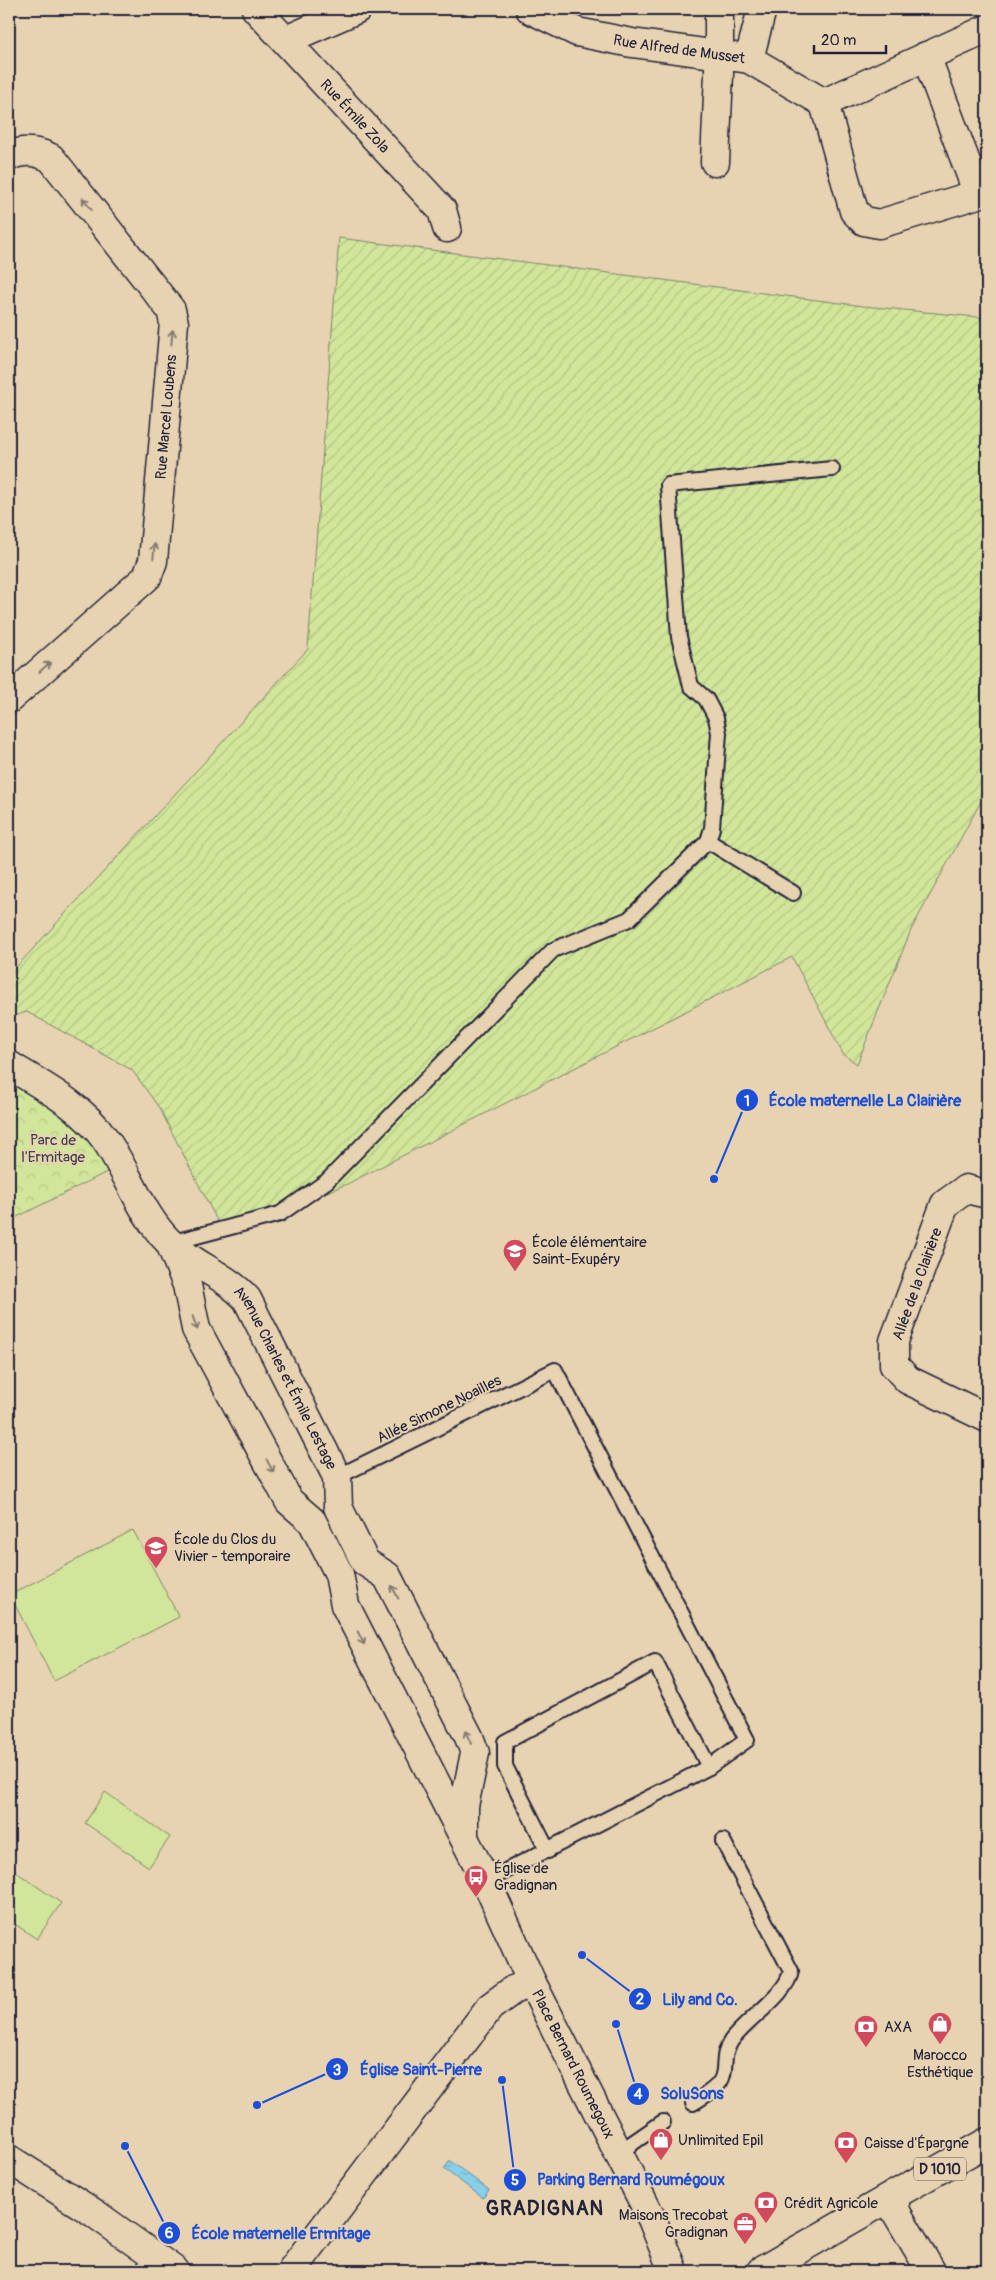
<svg xmlns="http://www.w3.org/2000/svg" width="996" height="2280" viewBox="0 0 996 2280" font-family="Pangolin,sans-serif">
	<style>
		.forest { fill: url(#forest-crowns); stroke: #7a846a }
		.garden { fill: url(#garden-furrows); stroke: #7a846a }
		.pitch { fill: #d1e69a; stroke: #7a846a }
		.water { fill: url(#water-ripples); stroke: #5f8aa3 }
		.lines { fill: none; stroke-linecap: round; stroke-linejoin: round }
		.service-casing { stroke: #22223b; stroke-width: 18 }
		.minor-casing { stroke: #22223b; stroke-width: 31 }
		.tertiary-casing { stroke: #22223b; stroke-width: 31 }
		.primary-casing { stroke: #22223b; stroke-width: 31 }
		.service { stroke: #e7d3b1; stroke-width: 14 }
		.minor { stroke: #e7d3b1; stroke-width: 28 }
		.tertiary { stroke: #e7d3b1; stroke-width: 28 }
		.primary { stroke: #e7d3b1; stroke-width: 28 }
		.oneway { stroke: #847a76 }
		.labels { text-anchor: middle; stroke-width: 4; stroke-linejoin: round; paint-order: stroke }
		.shield { fill: #e7d3b1; stroke: #5d575e; stroke-width: 1 }
		.shield-label { font-size: 14px; font-weight: bold; fill: #22223b }
		.street-label { font-size: 15px; fill: #22223b; stroke: #e7d3b1 }
		.park-label { font-size: 15px; fill: #3c3f49; stroke: #e7d3b1 }
		.poi-label { font-size: 15px; fill: #22223b; stroke: #e7d3b1; text-anchor: start }
		.district-label { font-size: 20px; font-weight: bold; letter-spacing: 1px; fill: #22223b; stroke: #e7d3b1 }
		.leader { fill: none; stroke: #1d4ed8; stroke-width: 2 }
		.callout-dot { fill: #1d4ed8; stroke: #e7d3b1; stroke-width: 2 }
		.mark-label { font-size: 15px; text-anchor: middle; font-weight: bold; fill: #fff }
		.callout-label { font-size: 16px; text-anchor: middle; font-weight: bold; fill: #1d4ed8; stroke: #e7d3b1; stroke-width: 4; stroke-linejoin: round; paint-order: stroke }
	</style>
	<defs>
		<pattern id="forest-crowns" width="20" height="18" patternUnits="userSpaceOnUse" patternTransform="scale(1.25)"><rect width="20" height="18" fill="#d1e69a"/><path d="M2 6a3 3 0 1 1 6 0M12 15a3 3 0 1 1 6 0" fill="none" stroke="#b3c586"/></pattern>
		<pattern id="garden-furrows" width="10" height="10" patternUnits="userSpaceOnUse" patternTransform="scale(1.25)"><rect width="10" height="10" fill="#d1e69a"/><path d="M-1 1l2-2M0 10L10 0M9 11l2-2" fill="none" stroke="#b3c586"/></pattern>
		<pattern id="water-ripples" width="26" height="14" patternUnits="userSpaceOnUse" patternTransform="scale(1.25)"><rect width="26" height="14" fill="#88cfe9"/><path d="M2 4q2-2 4 0t4 0M15 11q2-2 4 0t4 0" fill="none" stroke="#75b1c9"/></pattern>
	</defs>
	<rect width="100%" height="100%" fill="#e7d3b1"/>
	<filter id="ink" filterUnits="userSpaceOnUse"><feTurbulence type="fractalNoise" baseFrequency=".02" numOctaves="2"/><feDisplacementMap in="SourceGraphic" scale="10" xChannelSelector="R" yChannelSelector="G"/><feConvolveMatrix kernelMatrix="1 2 1 2 8 2 1 2 1" color-interpolation-filters="sRGB"/></filter>
	<g filter="url(#ink)">
		<polygon class="forest" points="9,1065 121,1165 9,1221"/>
		<polygon class="garden" points="339,238 863,306 987,318 987,790 911,930 857,1064 843,1054 792,957 347,1184 224,1234 160,1109 132,1070 27,1012 9,1017 9,975 308,649"/>
		<g class="pitch">
			<polygon points="133,1530 179,1617 54,1681 10,1595"/>
			<polygon points="105,1792 170,1837 149,1867 85,1823"/>
			<polygon points="9,1867 61,1903 37,1939 9,1920"/>
		</g>
		<polygon class="water" points="450,2161 489,2190 483,2198 444,2169"/>
		<g class="lines">
			<defs>
				<g id="service">
					<polyline points="708,841 793,893"/>
					<polyline points="170,1243 280,1214 327,1181 553,950 629,919 708,841 712,828 719,733 716,718 706,699 691,686 679,637 668,485 832,469"/>
					<polyline points="337,1477 555,1370 747,1740 709,1767"/>
					<polyline points="486,1881 709,1767 655,1662 505,1742 505,1766 548,1851"/>
					<path d="M693,2103C702,2097 718,2089 722,2078C727,2064 721,2057 731,2041C746,2020 787,1995 791,1971L723,1841"/>
					<polyline points="618,2153 663,2122"/>
				</g>
				<g id="minor">
					<path id="s1" d="M256,9L442,210L447,228"/>
					<path id="s2" d="M530,9L577,32L632,43L749,59L824,103L987,29"/>
					<polyline points="286,40 357,9"/>
					<polyline points="749,59 762,9"/>
					<polyline points="824,103 854,211 864,221 879,224 978,194 926,56"/>
					<path d="M9,156C24,149 37,151 51,158L171,310L174,323L153,561L147,577L9,699"/>
					<polyline points="715,162 719,74 719,9"/>
					<polyline points="987,1194 966,1189 945,1204 894,1341 894,1365 908,1380 987,1418"/>
					<polyline points="9,2159 94,2213 175,2271"/>
					<polyline points="894,2195 896,2212 931,2271"/>
				</g>
				<g id="tertiary">
					<path id="s3" d="M9,1065C42,1086 82,1106 105,1139C128,1172 141,1215 170,1243C193,1265 225,1275 247,1299L337,1477L338,1507L365,1562L387,1576L469,1737L475,1753L464,1806V1836"/>
					<path id="s4" d="M170,1243L187,1285L196,1329L289,1501L312,1521L339,1574L345,1605L486,1881L532,1983L652,2219L673,2271"/>
					<polyline points="291,2271 490,2007 513,1990 532,1983"/>
				</g>
				<polyline id="primary" points="761,2271 987,2142"/>
			</defs>
			<use href="#service" class="service-casing"/>
			<use href="#minor" class="minor-casing"/>
			<use href="#tertiary" class="tertiary-casing"/>
			<use href="#primary" class="primary-casing"/>
			<use href="#service" class="service"/>
			<use href="#minor" class="minor"/>
			<use href="#tertiary" class="tertiary"/>
			<use href="#primary" class="primary"/>
		</g>
		<defs><path id="oneway-shaft" d="M-6 0H5M1.5-3L5.5 0L1.5 3" fill="none" stroke-width="1.6" stroke-linecap="round" stroke-linejoin="round" transform="scale(1.25)"/></defs>
		<g class="oneway">
			<use href="#oneway-shaft" transform="translate(87 204) rotate(-128)"/>
			<use href="#oneway-shaft" transform="translate(172 337) rotate(-85)"/>
			<use href="#oneway-shaft" transform="translate(154 551) rotate(-85)"/>
			<use href="#oneway-shaft" transform="translate(45 667) rotate(-42)"/>
			<use href="#oneway-shaft" transform="translate(195 1323) rotate(71)"/>
			<use href="#oneway-shaft" transform="translate(270 1466) rotate(62)"/>
			<use href="#oneway-shaft" transform="translate(395 1592) rotate(-117)"/>
			<use href="#oneway-shaft" transform="translate(361 1638) rotate(63)"/>
			<use href="#oneway-shaft" transform="translate(468 1737) rotate(-114)"/>
		</g>
	</g>
	<defs>
		<symbol id="school-pin" viewBox="-11 -11 22 30"><path d="M0 17L-7.5 6A9.5 9.5 0 1 1 7.5 6Z" fill="#d1495b" stroke="#e7d3b1"/><path d="M0-5L7-2L0 1L-7-2ZM-4 1L0 2.5L4 1V4Q0 6-4 4Z" fill="#fff"/></symbol>
		<symbol id="bus-pin" viewBox="-11 -11 22 30"><path d="M0 17L-7.5 6A9.5 9.5 0 1 1 7.5 6Z" fill="#d1495b" stroke="#e7d3b1"/><path d="M-5-6H5V4H4V6H2V4H-2V6H-4V4H-5ZM-3.5-4V0h7V-4ZM-3.5 1.2v1.5H-2V1.2ZM2 1.2v1.5H3.5V1.2Z" fill="#fff"/></symbol>
		<symbol id="shop-pin" viewBox="-11 -11 22 30"><path d="M0 17L-7.5 6A9.5 9.5 0 1 1 7.5 6Z" fill="#d1495b" stroke="#e7d3b1"/><path d="M-5-2.5h2.3a2.7 3.5 0 0 1 5.4 0H5L5.5 6h-11ZM-1.5-2.5h3a1.5 2.3 0 0 0-3 0Z" fill="#fff"/></symbol>
		<symbol id="bank-pin" viewBox="-11 -11 22 30"><path d="M0 17L-7.5 6A9.5 9.5 0 1 1 7.5 6Z" fill="#d1495b" stroke="#e7d3b1"/><path d="M-6-4H6V4H-6ZM0-2.3a2.3 2.3 0 1 0 0 4.6a2.3 2.3 0 1 0 0-4.6Z" fill="#fff"/></symbol>
		<symbol id="office-pin" viewBox="-11 -11 22 30"><path d="M0 17L-7.5 6A9.5 9.5 0 1 1 7.5 6Z" fill="#d1495b" stroke="#e7d3b1"/><path d="M-6-3h4V-5.5h4V-3h4V5H-6ZM-1-4.5V-3h2v-1.5ZM-6 0V1H6V0Z" fill="#fff"/></symbol>
	</defs>
	<g fill-rule="evenodd">
		<use href="#school-pin" x="501" y="1237" width="28" height="38"/>
		<use href="#school-pin" x="142" y="1534" width="28" height="38"/>
		<use href="#bus-pin" x="462" y="1863" width="28" height="38"/>
		<use href="#shop-pin" x="926" y="2010" width="28" height="38"/>
		<use href="#bank-pin" x="852" y="2013" width="28" height="38"/>
		<use href="#shop-pin" x="647" y="2126" width="28" height="38"/>
		<use href="#bank-pin" x="832" y="2129" width="28" height="38"/>
		<use href="#bank-pin" x="752" y="2189" width="28" height="38"/>
		<use href="#office-pin" x="731" y="2210" width="28" height="38"/>
	</g>
	<g class="labels">
		<rect class="shield" x="914" y="2157.5" width="52" height="23" rx="4"/>
		<g class="shield-label">
			<text x="940" y="2174">D 1010</text>
		</g>
		<g class="street-label">
			<text dy="5" stroke="none"><textPath href="#s2" startOffset="156">Rue Alfred de Musset</textPath></text>
			<text dy="5" stroke="none"><textPath href="#s1" startOffset="146">Rue Émile Zola</textPath></text>
			<text transform="translate(166 417) rotate(-85)" y="5">Rue Marcel Loubens</text>
			<text transform="translate(917 1284) rotate(-70)" y="5">Allée de la Clairière</text>
			<text dy="5" stroke="none"><textPath href="#s3" startOffset="428">Avenue Charles et Émile Lestage</textPath></text>
			<text transform="translate(439 1409) rotate(-26)" y="5">Allée Simone Noailles</text>
			<text dy="5" stroke="none"><textPath href="#s4" startOffset="920">Place Bernard Roumegoux</textPath></text>
		</g>
		<g class="park-label">
			<text x="53" y="1145">Parc de<tspan x="53" dy="17">l'Ermitage</tspan></text>
		</g>
		<g class="poi-label">
			<text x="532" y="1247">École élémentaire<tspan x="532" dy="17">Saint-Exupéry</tspan></text>
			<text x="174" y="1544">École du Clos du<tspan x="174" dy="17">Vivier - temporaire</tspan></text>
			<text x="494" y="1873">Église de<tspan x="494" dy="17">Gradignan</tspan></text>
			<text x="884" y="2032">AXA</text>
			<text x="940" y="2060" text-anchor="middle">Marocco<tspan x="940" dy="17">Esthétique</tspan></text>
			<text x="678" y="2145">Unlimited Epil</text>
			<text x="864" y="2148">Caisse d'Épargne</text>
			<text x="784" y="2208">Crédit Agricole</text>
			<text x="728" y="2220" text-anchor="end">Maisons Trecobat<tspan x="728" dy="17">Gradignan</tspan></text>
		</g>
		<g class="district-label">
			<text x="545" y="2215">GRADIGNAN</text>
		</g>
	</g>
	<path class="leader" d="M714 1179L747 1100M582 1955L640 1999M257 2105L337 2069M616 2024L638 2094M502 2080L515 2180M125 2146L169 2233"/>
	<g class="callout-dot">
		<circle cx="714" cy="1179" r="5"/>
		<circle cx="582" cy="1955" r="5"/>
		<circle cx="257" cy="2105" r="5"/>
		<circle cx="616" cy="2024" r="5"/>
		<circle cx="502" cy="2080" r="5"/>
		<circle cx="125" cy="2146" r="5"/>
		<circle cx="747" cy="1100" r="12"/>
		<circle cx="640" cy="1999" r="12"/>
		<circle cx="337" cy="2069" r="12"/>
		<circle cx="638" cy="2094" r="12"/>
		<circle cx="515" cy="2180" r="12"/>
		<circle cx="169" cy="2233" r="12"/>
	</g>
	<g class="mark-label">
		<text x="747" y="1106">1</text>
		<text x="640" y="2004">2</text>
		<text x="337" y="2075">3</text>
		<text x="638" y="2099">4</text>
		<text x="515" y="2185">5</text>
		<text x="169" y="2238">6</text>
	</g>
	<g class="callout-label">
		<text x="865" y="1106">École maternelle La Clairière</text>
		<text x="700" y="2005">Lily and Co.</text>
		<text x="421" y="2075">Église Saint-Pierre</text>
		<text x="692" y="2099">SoluSons</text>
		<text x="631" y="2185">Parking Bernard Roumégoux</text>
		<text x="281" y="2239">École maternelle Ermitage</text>
	</g>
	<rect width="996" height="2280" fill="none" stroke="#e7d3b1" stroke-width="30"/>
	<rect x="15" y="15" width="966" height="2250" fill="none" stroke="#22223b" stroke-width="2" filter="url(#ink)"/>
	<path d="M814 45v8h72v-8" fill="none" stroke="#22223b" stroke-width="2.5"/>
	<text x="821" y="45" font-size="15" fill="#22223b" stroke="#e7d3b1" stroke-width="4" paint-order="stroke">20 m</text>
</svg>
